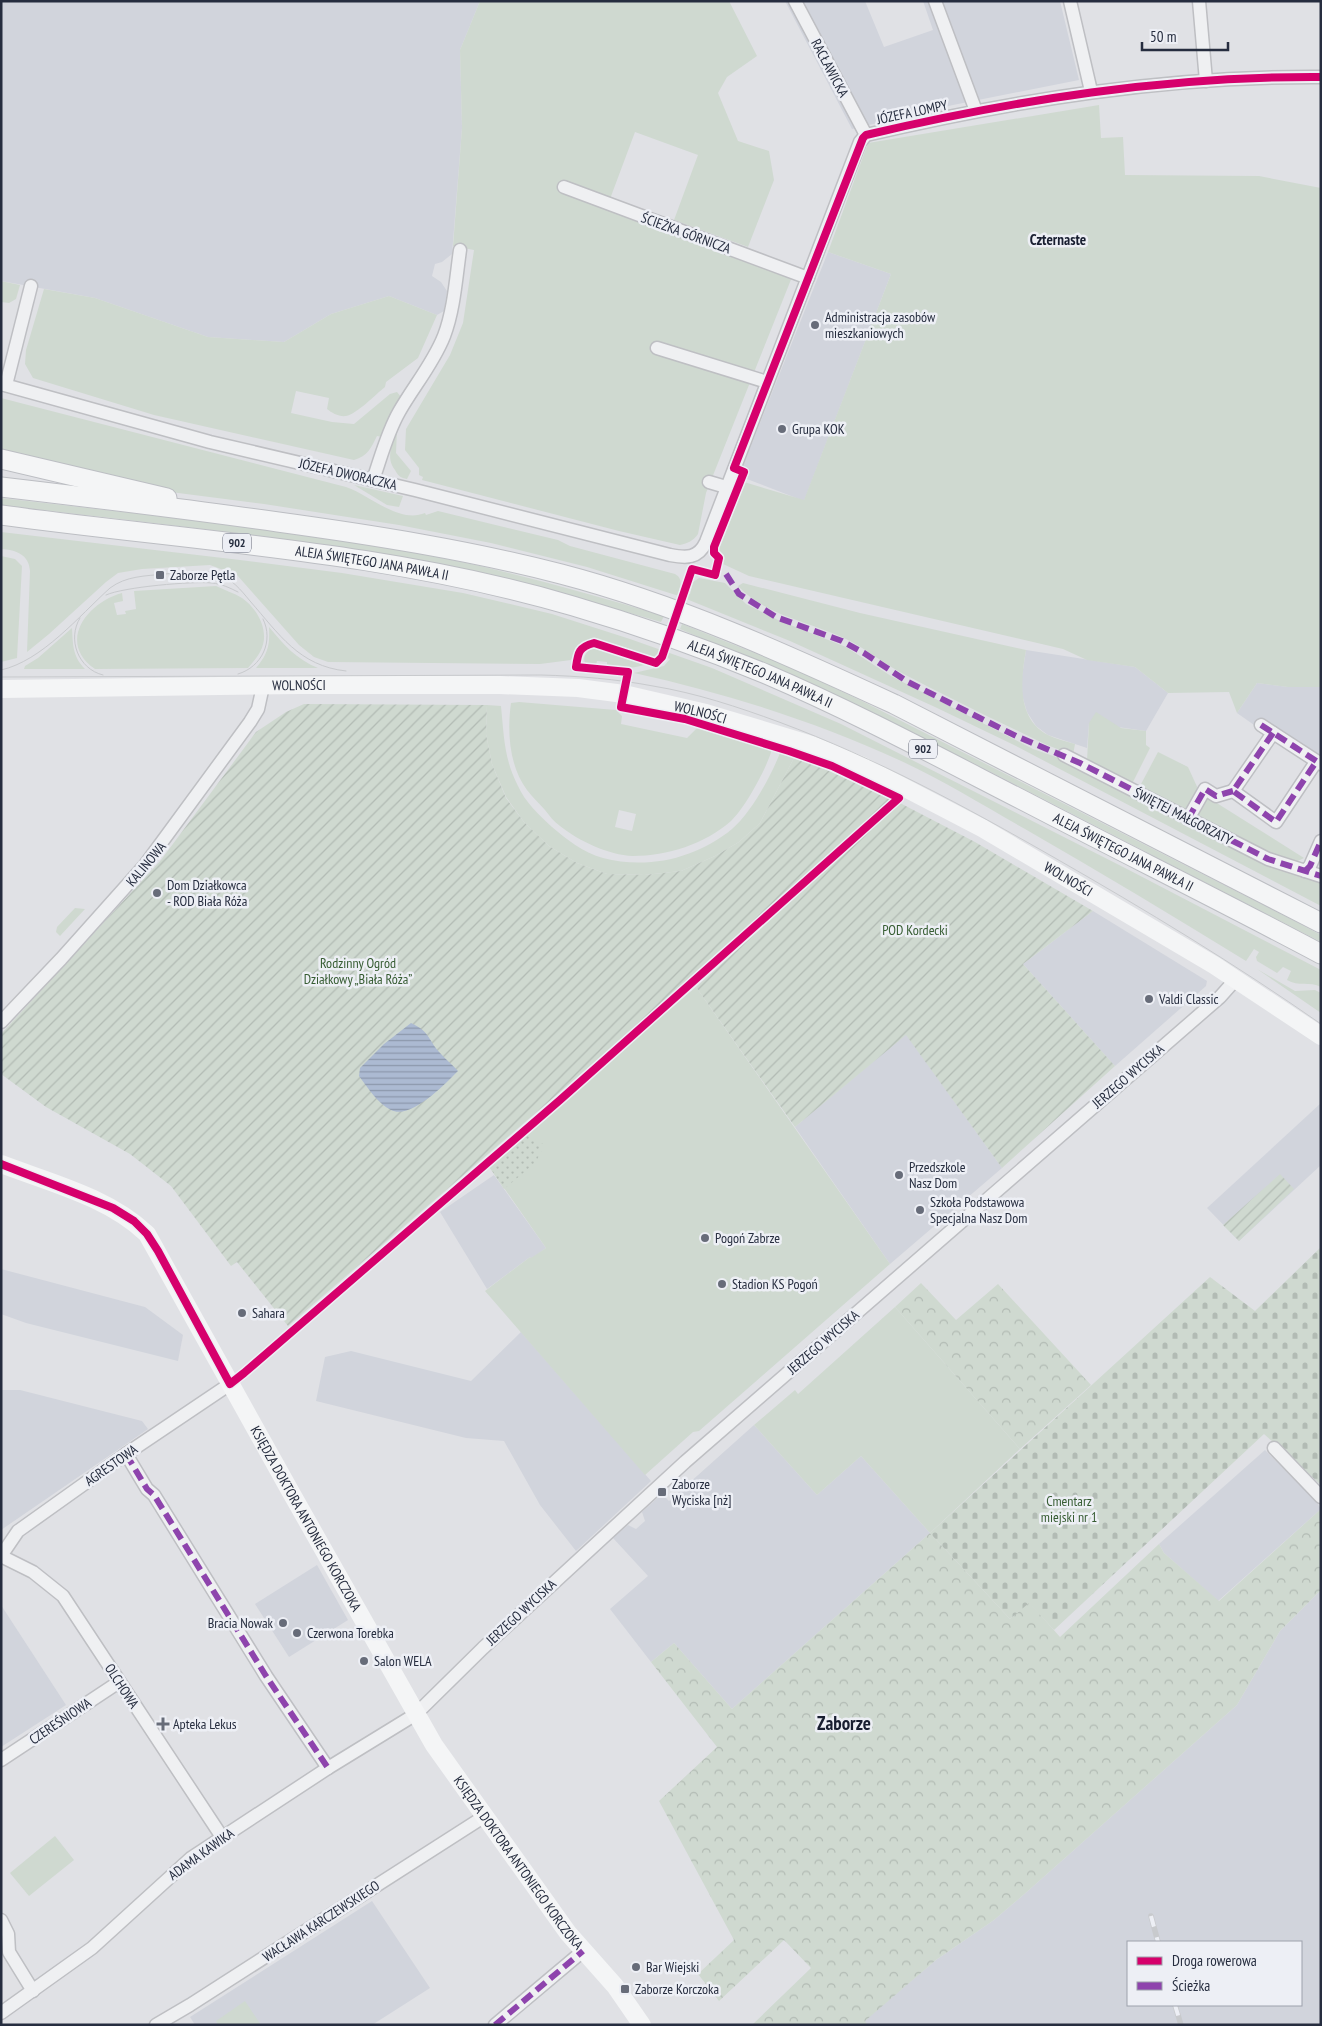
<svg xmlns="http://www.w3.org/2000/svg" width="1322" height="2026" viewBox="0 0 1322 2026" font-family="'PT Sans Narrow',sans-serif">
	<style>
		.built { fill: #d1d4dc; fill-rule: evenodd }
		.grass { fill: #cfd9d0; fill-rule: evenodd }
		.forest { fill: url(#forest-crowns) }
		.cemetery { fill: url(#cemetery-stones) }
		.park { fill: url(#park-dots) }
		.garden { fill: url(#garden-furrows) }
		.water { fill: url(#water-rules) }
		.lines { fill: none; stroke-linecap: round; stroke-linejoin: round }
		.street-casing { stroke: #bebfc3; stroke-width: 15 }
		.primary-casing { stroke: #bcbec3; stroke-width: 21 }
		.street { stroke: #eff0f2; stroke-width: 12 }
		.secondary { stroke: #f4f5f6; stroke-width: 18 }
		.primary { stroke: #f4f5f6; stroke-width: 19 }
		.tram { stroke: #c8cacd; stroke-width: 1 }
		.rail-casing { stroke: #c8cacd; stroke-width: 5.5 }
		.rail { stroke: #edeff5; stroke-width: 4; stroke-dasharray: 11; stroke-linecap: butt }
		.quiet { stroke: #8e44ad; stroke-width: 6; stroke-dasharray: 12 6; stroke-linecap: butt }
		.cycleway-casing { stroke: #edeff5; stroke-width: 11 }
		.cycleway { stroke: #d6006c; stroke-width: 8 }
		.poi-dot { fill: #676c79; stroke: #edeff5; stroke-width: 2 }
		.labels { text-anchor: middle; stroke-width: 5; stroke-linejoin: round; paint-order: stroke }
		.shield { fill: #edeff5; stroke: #626776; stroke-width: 1 }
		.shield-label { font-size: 12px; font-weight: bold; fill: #262d3f }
		.street-label { font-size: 14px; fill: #262d3f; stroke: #edeff5 }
		.poi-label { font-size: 14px; fill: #262d3f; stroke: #edeff5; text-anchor: start }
		.park-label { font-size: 14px; fill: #365c32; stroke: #edeff5 }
		.neighbourhood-label { font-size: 15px; font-weight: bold; fill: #181e30; stroke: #edeff5 }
		.district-label { font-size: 19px; font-weight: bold; fill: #181e30; stroke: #edeff5 }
	</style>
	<defs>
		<pattern id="forest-crowns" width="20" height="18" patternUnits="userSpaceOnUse" patternTransform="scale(1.25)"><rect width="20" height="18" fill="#cfd9d0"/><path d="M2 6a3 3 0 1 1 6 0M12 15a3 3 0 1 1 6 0" fill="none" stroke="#b2bbb4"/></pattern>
		<pattern id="cemetery-stones" width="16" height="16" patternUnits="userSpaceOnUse" patternTransform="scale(1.25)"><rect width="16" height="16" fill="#cfd9d0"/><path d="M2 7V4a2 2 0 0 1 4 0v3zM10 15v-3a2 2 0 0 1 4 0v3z" fill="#b2bbb4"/></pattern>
		<pattern id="park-dots" width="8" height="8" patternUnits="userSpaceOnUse" patternTransform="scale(1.25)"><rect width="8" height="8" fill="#cfd9d0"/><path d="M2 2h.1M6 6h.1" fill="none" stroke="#b2bbb4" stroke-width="1.8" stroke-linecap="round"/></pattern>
		<pattern id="garden-furrows" width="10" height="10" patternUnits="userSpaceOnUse" patternTransform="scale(1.25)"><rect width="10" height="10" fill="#cfd9d0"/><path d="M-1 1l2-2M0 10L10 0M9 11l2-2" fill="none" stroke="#b2bbb4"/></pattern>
		<pattern id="water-rules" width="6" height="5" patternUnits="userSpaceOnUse" patternTransform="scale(1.25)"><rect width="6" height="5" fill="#acbad2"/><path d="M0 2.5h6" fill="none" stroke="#8c98ac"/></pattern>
	</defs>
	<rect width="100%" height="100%" fill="#e0e1e5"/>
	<g class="built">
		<polygon points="1,1 480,1 460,50 462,128 452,254 442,262 435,264 432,276 441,282 447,291 444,311 437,315 389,296 331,314 284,342 208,337 95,298 1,281"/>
		<polygon points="785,1 865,1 884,47 933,30 923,1 1060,1 1079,80 953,105 852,129"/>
		<polygon points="828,252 891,274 804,501 739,476"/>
		<polygon points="1026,650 1135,667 1168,693 1146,731 1089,723 1087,748 1048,735 1036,726 1027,712 1022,695 1022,676"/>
		<polygon points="1257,683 1288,687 1321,687 1321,759 1264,732 1237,713"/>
		<polygon points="1093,911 1207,981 1206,986 1115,1066 1023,964"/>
		<polygon points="906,1034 1002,1168 890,1264 795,1127"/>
		<polygon points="1321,1103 1321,1165 1239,1241 1207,1208"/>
		<polygon points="494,1175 546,1248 531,1259 530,1257 487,1289 440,1212"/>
		<polygon points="1,1269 145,1307 183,1335 178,1361 26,1323 1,1314"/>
		<polygon points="521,1332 651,1481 576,1551 540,1505 504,1441 466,1438 316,1401 325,1357 351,1351 471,1381"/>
		<polygon points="1,1390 20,1390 142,1421 148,1429 1,1530"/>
		<polygon points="754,1425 817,1495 861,1456 930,1533 732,1709 674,1643 651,1662 610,1609 648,1576 613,1538 628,1525 636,1529 645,1521 642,1512 662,1494 669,1501"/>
		<polygon points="1265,1450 1316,1501 1321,1509 1218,1601 1164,1553 1159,1544"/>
		<polygon points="317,1565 348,1620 289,1657 255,1604"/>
		<path d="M1321,1590V2025H868L864,2021L936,1960L994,1920L1029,1890L1237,1705L1280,1631ZM1128,1942H1301V2005H1128Z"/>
		<polygon points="1,1605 66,1705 1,1747"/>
		<polygon points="372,1901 430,1988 372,2025 195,2025 190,2017"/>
	</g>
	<g class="grass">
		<path d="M480,1H729L757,56L727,77L718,93L738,141L769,151L774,180L748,247L674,220L698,155L635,132L607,207L792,277L706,493L698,534C693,541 688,543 680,545L619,531L422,480L423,477L419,475V468L405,450L406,429L450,355L463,323L474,250L453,246L462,128L460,50Z"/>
		<polygon points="1099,105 1101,138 1123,137 1125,175 1259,176 1321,188 1321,687 1288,687 1257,683 1237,713 1229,692 1168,693 1135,667 1087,660 1063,649 749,576 723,564 724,556 718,553 719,546 744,482 804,500 891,274 828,252 868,143"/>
		<polygon points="1,281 20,285 16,299 9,303 1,302"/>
		<path d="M44,289L95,298L208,337L284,342L331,314L389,296L437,315L418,358L386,382L385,387C376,394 357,414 346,416C339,417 332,413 327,409L329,398L296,391L291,413L332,422L354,424L390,394L397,392L401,397L389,419L382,437L377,436C371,448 368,456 354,460L154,415L33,378L25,364L26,350Z"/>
		<path d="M1,398L346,487C370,495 399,524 425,513L426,515L438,511L558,540L570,546L675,574C682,578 681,583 679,591L690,594L693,582L699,578L725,583L746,604L778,620L846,647L891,676L1033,749L1062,759L1321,881V906L1014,745L935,707L790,641L679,596L587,567L491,543L399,525L264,504L155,490L1,455Z"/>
		<path d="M397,429L396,453L411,471L407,479C401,478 398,476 395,470C385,457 393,444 397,429Z"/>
		<polygon points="354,485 403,496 399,507 387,505"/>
		<path d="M1,498C151,516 304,529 452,560C524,575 594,595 664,616L661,622C585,600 509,578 431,563C289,536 145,523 1,505Z"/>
		<path d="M1,532L240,560L342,573L463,593L552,614L630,639L712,668L841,724L1127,869L1321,970V987C1310,981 1298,987 1287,980L1291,971L1283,967L1277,973L1257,961L1256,957L1259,952L1254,949L1246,961C1173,916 1100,872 1025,829C984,806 943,780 899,760C814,721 725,693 634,673L664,666L670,659L657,654L656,657L648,659L594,640L583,641L571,660L540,664L328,662L314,657L299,645L237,575L210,565L142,569L118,573L106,582L49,634L27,652L30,571C29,555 17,550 1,549Z"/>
		<polygon points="1,556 15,559 22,566 17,658 1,662"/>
		<path d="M743,583L860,613L1026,650C1021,679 1016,718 1048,735C1056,739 1066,741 1075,744L1073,755L1047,745C997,721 947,697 898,671C880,661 865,648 846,639C811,622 766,616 738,586Z"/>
		<path d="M216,586C224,590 234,593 242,598C258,609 271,633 260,652C257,658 252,663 248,668L95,669C56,642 88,602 122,593L123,601L114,603L117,615L126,614L125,611L136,609L134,591Z"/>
		<polygon points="682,624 790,667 862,701 1285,916 1321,935 1321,942 987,770 834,695 680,629"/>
		<path d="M269,627C284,645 296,659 318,668H256C268,654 270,645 269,627Z"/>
		<path d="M72,628C73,643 72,656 85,669H24L25,666L38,658Z"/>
		<path d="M595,647H600L645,663L644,665C631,669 620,668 607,666V662L597,661L596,665L585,663C582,656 588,649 595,647Z"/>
		<path d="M519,702L616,710L622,716L621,724L687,738L698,727L772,749C767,768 745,808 731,821C705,844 667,856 633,856C608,855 579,841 560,826C554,822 549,815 545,810C539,803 532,797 527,790C509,766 507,731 511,703ZM619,810L636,814L632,831L615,827Z"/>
		<path d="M487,705L501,706C504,736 504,759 518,786C525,802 539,815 552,827C566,839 584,853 603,858C648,870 697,858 732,829C751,813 771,776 780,753L784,752L795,756L760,823L739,842L715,856L681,871L645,875L607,874L577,863L549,846L524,822L506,797L492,764L486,734Z"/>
		<polygon points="1096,712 1121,728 1146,731 1146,745 1150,748 1133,782 1130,783 1087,761 1089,723"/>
		<polygon points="1158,752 1188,767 1199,791 1192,806 1185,812 1142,789 1140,786"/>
		<polygon points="1204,795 1304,858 1296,862 1268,854 1196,817"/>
		<polygon points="75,908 85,909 60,936 56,932 57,927"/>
		<polygon points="1257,969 1295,991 1315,990 1321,993 1321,1013"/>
		<polygon points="696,987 890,1264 699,1431 693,1432 645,1475 485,1291 530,1257 531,1258 546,1248 488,1165 555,1107 560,1106 568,1099 570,1094"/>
		<polygon points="895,1307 1020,1449 930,1533 861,1456 817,1495 754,1425 795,1390 798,1394"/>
		<polygon points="55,1836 74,1860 29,1896 10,1873"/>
		<polygon points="245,2001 261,2025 218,2025 216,2021"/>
	</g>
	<g class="forest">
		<polygon points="921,1283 956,1320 998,1284 1091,1385 1020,1449 895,1307"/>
		<polygon points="1321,1509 1321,1590 1280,1631 1237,1705 1029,1890 994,1920 936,1960 865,2021 868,2025 752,2025 811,1968 784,1940 719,2001 698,1974 734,1940 659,1801 717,1747 651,1662 674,1643 732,1709 930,1533 1010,1619 1029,1602 1060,1637 1159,1544 1164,1553 1219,1601"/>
	</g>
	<polygon class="cemetery" points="1321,1247 1321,1485 1264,1434 1054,1630 1029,1603 1010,1619 930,1533 1210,1277 1255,1311"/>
	<polygon class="park" points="524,1134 545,1145 535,1163 504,1189 488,1165"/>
	<g class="garden">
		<polygon points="304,704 487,705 486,734 492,764 506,798 524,822 549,846 577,863 607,874 645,875 681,871 715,856 739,842 760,823 795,756 892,799 889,804 689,981 288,1326 237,1262 231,1266 171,1186 130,1154 46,1107 1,1074 1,1034 161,860 256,732 286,712"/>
		<polygon points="900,803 975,842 1093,911 1023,964 1115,1066 1002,1168 906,1035 795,1127 696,987"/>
		<polygon points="1280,1174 1294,1189 1239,1241 1223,1225"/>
	</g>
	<path class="water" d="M411,1023C431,1032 428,1041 441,1054C446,1060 453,1065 458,1071C445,1084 411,1120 391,1110C378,1104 368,1088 359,1076L360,1068L384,1044Z"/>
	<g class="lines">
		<defs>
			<g id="street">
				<polyline points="795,1 866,135"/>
				<polyline points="935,1 976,111"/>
				<polyline points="1070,1 1091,91"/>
				<polyline points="1199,1 1206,81"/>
				<polyline points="564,187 808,278"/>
				<polyline points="657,348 767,382"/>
				<path d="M1,384L210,442L415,490L670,555C686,558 698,559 706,542L860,142L866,135C1015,100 1166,76 1321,77"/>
				<polyline points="6,385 31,286"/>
				<path d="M373,480C381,457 387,433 399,412C413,387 433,364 444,336C454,310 456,278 460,250"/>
				<polyline points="709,482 726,487"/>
				<polyline points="1261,725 1321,764"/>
				<polyline points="1273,733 1233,791 1276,822 1316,762"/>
				<polyline points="1064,755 1268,859 1321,876"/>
				<polyline points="1188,819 1205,789 1216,796 1233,791"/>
				<polyline points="1305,871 1310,866 1321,841"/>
				<polyline points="1,1022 61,959 145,865 250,722 258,709 263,686"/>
				<polyline points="1274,1448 1321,1497"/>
				<polyline points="126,1454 147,1489 154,1495 266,1676 328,1768"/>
				<polyline points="1,1556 33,1572 63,1596 222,1837"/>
				<polyline points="1,1556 18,1531 126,1454 230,1384"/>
				<polyline points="1,1760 119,1682"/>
				<polyline points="1,1920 8,1934 9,1952 33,1991"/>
				<polyline points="1,2013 92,1948 191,1858 328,1768 416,1714 483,1648 685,1462 1220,997 1236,979"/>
				<polyline points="156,2025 190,2005 485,1816"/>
				<polyline points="495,2025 583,1951"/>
			</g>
			<g id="primary">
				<polyline points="1,459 167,498"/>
				<path d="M1,487C94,498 186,509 278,522C373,535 468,550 561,574C676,604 786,654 894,704L1321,923"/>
				<path id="s3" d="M1,515C192,541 387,551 573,606C638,625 703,648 766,674C857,713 944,760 1032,805C1128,855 1225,903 1321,954"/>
			</g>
		</defs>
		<use href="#street" class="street-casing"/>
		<use href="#primary" class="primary-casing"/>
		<use href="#street" class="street"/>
		<g class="secondary">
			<path id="s1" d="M1,689L300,685H500L578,688L624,694L706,713L812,745L861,765L982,828L1214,965L1321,1036"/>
			<path id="s2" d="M1,1164C51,1183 108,1197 147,1234L289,1489L434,1745L568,1933L615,1986L642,2025"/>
		</g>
		<use href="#primary" class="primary"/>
		<g class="tram">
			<path d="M106,595C123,587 193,581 212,583C222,584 230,588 238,592"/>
			<path d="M80,618C67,639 78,669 103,675"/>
			<path d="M1,670C42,661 79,616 110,588C126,576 145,576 165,574C182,573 202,568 218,574C232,579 241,590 250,601C279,634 299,666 346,671"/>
			<path d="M238,674C262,667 274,641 263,619"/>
			<path d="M1,677L541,675C579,676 616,679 653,686C696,693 738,707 779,722C878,759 964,806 1055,858C1146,910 1235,964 1321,1024"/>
		</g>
		<defs>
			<g id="rail">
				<polyline points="1151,1916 1158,1942"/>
				<polyline points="1175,2005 1181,2025"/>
			</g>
		</defs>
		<use href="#rail" class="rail-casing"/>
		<use href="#rail" class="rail"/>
		<g class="quiet">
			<polyline points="726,574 739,594 776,617 842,641 864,653 908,682 1016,736 1080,763 1268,859 1321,876"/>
			<polyline points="1261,725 1321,764"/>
			<polyline points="1273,733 1233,791 1276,822 1316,762"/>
			<polyline points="1188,819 1205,789 1216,796 1233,791"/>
			<polyline points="1305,871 1310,866 1321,841"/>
			<polyline points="126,1454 147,1489 154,1495 266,1676 328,1768"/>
			<polyline points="495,2025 583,1951"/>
		</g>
		<defs>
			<path id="cycleway" d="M1,1164L113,1208L134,1221L147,1234L158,1251L230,1384L244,1373L560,1100L899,798L832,766L789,751L685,719L621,707L628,672L576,667C578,652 579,647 594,643L656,663L662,657L692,569L715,575L719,558L714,553V547L744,472L734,468L863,138L866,135C1015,100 1166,76 1321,77"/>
		</defs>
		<use href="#cycleway" class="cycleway-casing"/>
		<use href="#cycleway" class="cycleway"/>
	</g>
	<g class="poi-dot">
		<circle cx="815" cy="325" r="5"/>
		<circle cx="782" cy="429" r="5"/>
		<rect x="155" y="570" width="10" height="10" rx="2.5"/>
		<circle cx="157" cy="893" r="5"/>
		<circle cx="1149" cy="999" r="5"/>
		<circle cx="899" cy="1175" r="5"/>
		<circle cx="920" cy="1210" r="5"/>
		<circle cx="705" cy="1238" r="5"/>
		<circle cx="722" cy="1284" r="5"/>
		<circle cx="242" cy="1313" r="5"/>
		<rect x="657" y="1487" width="10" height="10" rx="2.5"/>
		<circle cx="283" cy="1623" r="5"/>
		<circle cx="297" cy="1633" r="5"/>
		<circle cx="364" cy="1661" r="5"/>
		<path d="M160.5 1716.5h5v5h5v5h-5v5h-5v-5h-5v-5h5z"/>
		<circle cx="636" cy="1967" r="5"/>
		<rect x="620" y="1984" width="10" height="10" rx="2.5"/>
	</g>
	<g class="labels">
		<g class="shield">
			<rect x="223" y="533.5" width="28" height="19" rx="4"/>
			<rect x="909" y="739.5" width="28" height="19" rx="4"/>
		</g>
		<g class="shield-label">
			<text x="237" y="547">902</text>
			<text x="923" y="753">902</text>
		</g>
		<g class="street-label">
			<text transform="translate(830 68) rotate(62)" y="5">RACŁAWICKA</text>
			<text transform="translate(912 112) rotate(-12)" y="5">JÓZEFA LOMPY</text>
			<text transform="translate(686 233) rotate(20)" y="5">ŚCIEŻKA GÓRNICZA</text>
			<text transform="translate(348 474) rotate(13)" y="5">JÓZEFA DWORACZKA</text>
			<text dy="5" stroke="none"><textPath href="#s3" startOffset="374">ALEJA ŚWIĘTEGO JANA PAWŁA II</textPath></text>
			<text dy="5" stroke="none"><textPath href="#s3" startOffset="779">ALEJA ŚWIĘTEGO JANA PAWŁA II</textPath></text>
			<text dy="5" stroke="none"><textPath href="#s1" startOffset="298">WOLNOŚCI</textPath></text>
			<text dy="5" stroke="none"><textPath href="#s1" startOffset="702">WOLNOŚCI</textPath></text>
			<text transform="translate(1183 816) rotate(27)" y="5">ŚWIĘTEJ MAŁGORZATY</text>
			<text dy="5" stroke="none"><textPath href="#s3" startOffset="1184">ALEJA ŚWIĘTEGO JANA PAWŁA II</textPath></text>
			<text transform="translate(146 864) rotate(-50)" y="5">KALINOWA</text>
			<text dy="5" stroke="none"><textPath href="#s1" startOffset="1108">WOLNOŚCI</textPath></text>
			<text transform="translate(1128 1076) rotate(-41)" y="5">JERZEGO WYCISKA</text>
			<text transform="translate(823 1342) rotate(-41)" y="5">JERZEGO WYCISKA</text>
			<text transform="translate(111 1465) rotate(-35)" y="5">AGRESTOWA</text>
			<text dy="5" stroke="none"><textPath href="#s2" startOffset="489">KSIĘDZA DOKTORA ANTONIEGO KORCZOKA</textPath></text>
			<text transform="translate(521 1612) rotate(-43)" y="5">JERZEGO WYCISKA</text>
			<text transform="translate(122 1686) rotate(57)" y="5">OLCHOWA</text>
			<text transform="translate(60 1721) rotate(-34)" y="5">CZEREŚNIOWA</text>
			<text transform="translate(201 1854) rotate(-36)" y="5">ADAMA KAWIKA</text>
			<text dy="5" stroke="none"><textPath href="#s2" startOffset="894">KSIĘDZA DOKTORA ANTONIEGO KORCZOKA</textPath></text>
			<text transform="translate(321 1921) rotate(-33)" y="5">WACŁAWA KARCZEWSKIEGO</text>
		</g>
		<g class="poi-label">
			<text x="825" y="322">Administracja zasobów<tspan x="825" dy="16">mieszkaniowych</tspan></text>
			<text x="792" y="434">Grupa KOK</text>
			<text x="170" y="580">Zaborze Pętla</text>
			<text x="167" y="890">Dom Działkowca<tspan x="167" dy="16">- ROD Biała Róża</tspan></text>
			<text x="1159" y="1004">Valdi Classic</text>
			<text x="909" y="1172">Przedszkole<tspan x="909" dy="16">Nasz Dom</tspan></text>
			<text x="930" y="1207">Szkoła Podstawowa<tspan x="930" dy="16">Specjalna Nasz Dom</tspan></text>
			<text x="715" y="1243">Pogoń Zabrze</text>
			<text x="732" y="1289">Stadion KS Pogoń</text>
			<text x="252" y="1318">Sahara</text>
			<text x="672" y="1489">Zaborze<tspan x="672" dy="16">Wyciska [nż]</tspan></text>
			<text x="273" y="1628" text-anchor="end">Bracia Nowak</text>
			<text x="307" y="1638">Czerwona Torebka</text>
			<text x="374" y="1666">Salon WELA</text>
			<text x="173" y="1729">Apteka Lekus</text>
			<text x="646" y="1972">Bar Wiejski</text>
			<text x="635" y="1994">Zaborze Korczoka</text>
		</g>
		<g class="park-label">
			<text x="915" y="935">POD Kordecki</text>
			<text x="358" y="968">Rodzinny Ogród<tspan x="358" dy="16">Działkowy „Biała Róża”</tspan></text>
			<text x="1069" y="1506">Cmentarz<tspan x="1069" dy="16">miejski nr 1</tspan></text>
		</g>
		<g class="neighbourhood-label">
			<text x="1058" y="245">Czternaste</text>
		</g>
		<g class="district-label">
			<text x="844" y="1730">Zaborze</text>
		</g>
	</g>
	<rect width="1322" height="2026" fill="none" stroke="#262d3f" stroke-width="5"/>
	<rect x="1127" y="1941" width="175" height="65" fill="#edeff5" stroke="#9da1ac"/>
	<rect x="1137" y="1957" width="25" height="8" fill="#d6006c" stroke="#9da1ac"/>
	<text x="1172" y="1966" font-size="15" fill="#262d3f">Droga rowerowa</text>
	<rect x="1137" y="1982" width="25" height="8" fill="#8e44ad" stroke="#9da1ac"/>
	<text x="1172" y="1991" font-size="15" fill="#262d3f">Ścieżka</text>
	<path d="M1142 42v8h86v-8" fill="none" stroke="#262d3f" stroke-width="2.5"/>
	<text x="1150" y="42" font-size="15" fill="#262d3f" stroke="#edeff5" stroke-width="4" paint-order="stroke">50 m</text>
</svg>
